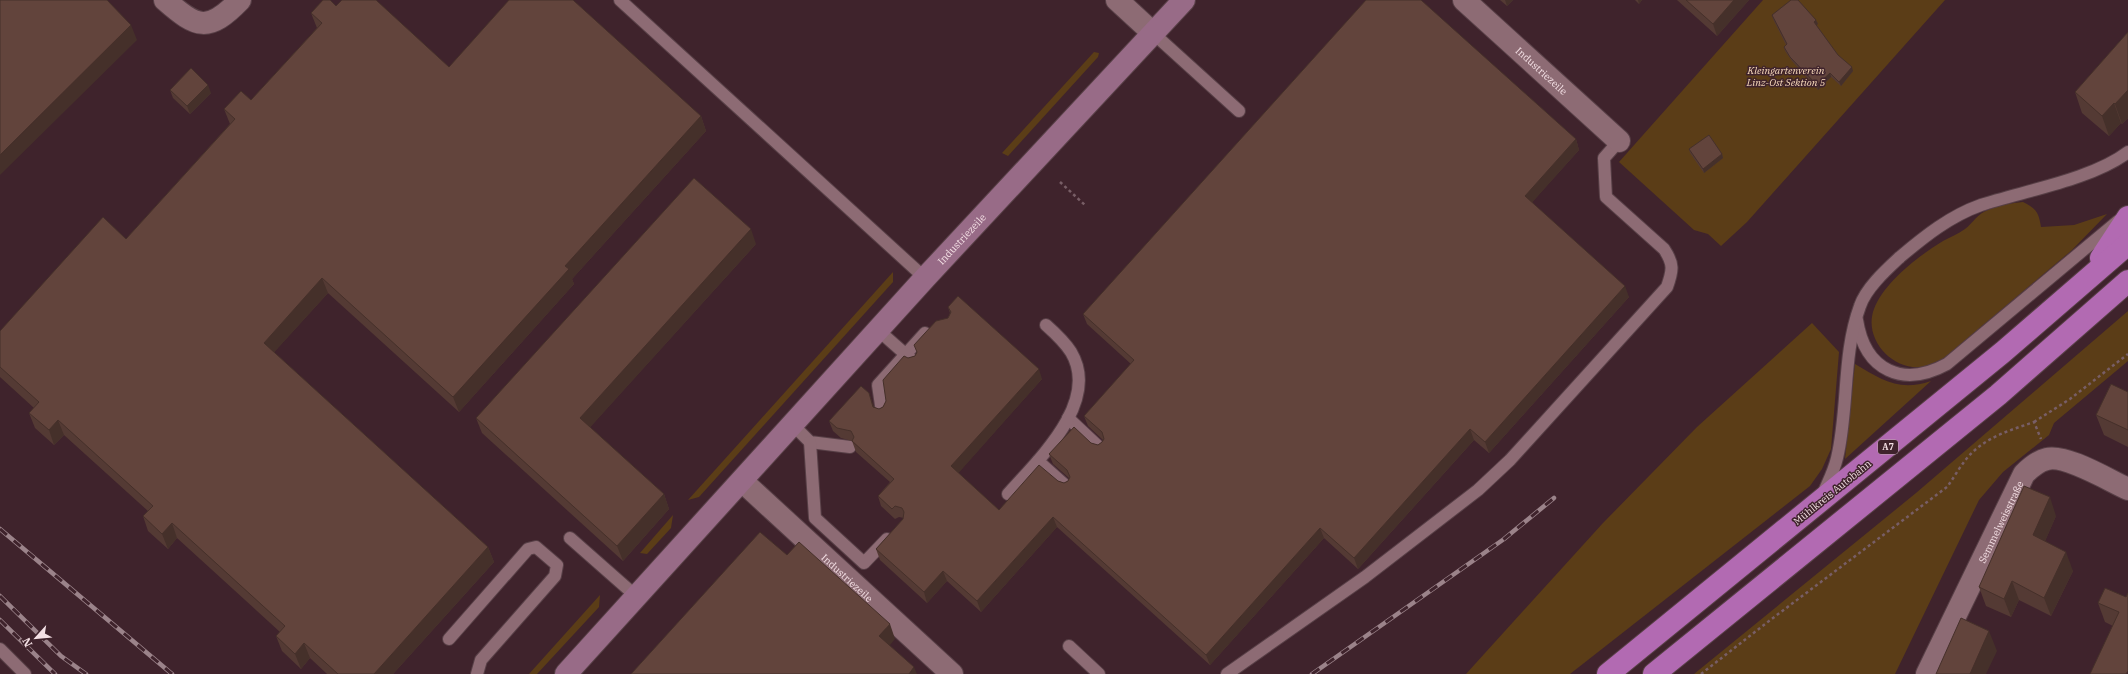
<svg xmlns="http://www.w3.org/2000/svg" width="2128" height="674" viewBox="0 0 2128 674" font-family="'IBM Plex Serif',serif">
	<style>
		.green { fill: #5b3d17 }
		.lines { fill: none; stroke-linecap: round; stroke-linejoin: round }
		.lane-casing { stroke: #573f46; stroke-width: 14 }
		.street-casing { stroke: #573f46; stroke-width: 24 }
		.secondary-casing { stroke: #573f46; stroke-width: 24 }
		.highway-casing { stroke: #573f46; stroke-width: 24 }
		.path { stroke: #785e66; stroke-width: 2.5; stroke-dasharray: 3 3; stroke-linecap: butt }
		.lane { stroke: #8d6b74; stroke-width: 12 }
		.street { stroke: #8d6b74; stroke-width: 22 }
		.secondary { stroke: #986b87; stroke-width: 22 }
		.highway { stroke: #b26ab2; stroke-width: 22 }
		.rail-casing { stroke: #9b838a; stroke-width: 4.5 }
		.rail { stroke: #3f232c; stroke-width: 3; stroke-dasharray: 9; stroke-linecap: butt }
		.wall { fill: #543a34 }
		.shaded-wall { fill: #45302a }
		.building { fill: #62443c; stroke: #45302a }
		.labels { text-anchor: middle; stroke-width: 3; stroke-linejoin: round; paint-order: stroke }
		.shield { fill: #3f232c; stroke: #bea7ae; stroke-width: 1 }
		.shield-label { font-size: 9px; font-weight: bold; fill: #f4e0e5 }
		.park-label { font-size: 10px; font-style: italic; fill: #fbddbd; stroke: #3f232c }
		.street-label { font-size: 10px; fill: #f4e0e5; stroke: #3f232c }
	</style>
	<rect width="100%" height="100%" fill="#3f232c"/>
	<g class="green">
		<polygon points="1763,0 1945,0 1747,222 1721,246 1708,234 1694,230 1619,162"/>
		<polygon points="1094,52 1099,53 1098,57 1008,156 1002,153"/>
		<path d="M2023,202C2036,208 2039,213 2041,227L2074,225L2107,214L2072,250L1944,358C1937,361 1928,366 1921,367C1891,370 1863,338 1874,309C1884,282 1920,255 1943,241C1950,237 1958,234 1965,229C1973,223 1977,214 1988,210C1999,205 2012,203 2023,202Z"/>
		<polygon points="893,272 893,282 699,497 688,500"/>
		<polygon points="2128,311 2128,361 2054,423 2049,435 2003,472 1979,500 1895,674 1694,674 1916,493"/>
		<polygon points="1812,323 1839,352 1831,449 1822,469 1810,486 1570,674 1466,674 1603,523 1697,427"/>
		<path d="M1855,364C1882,380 1899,392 1931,381L1845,459Z"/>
		<polygon points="673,515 671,528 647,554 640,553"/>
		<polygon points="600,595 599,607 537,674 529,674"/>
	</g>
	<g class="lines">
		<defs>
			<g id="lane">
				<polyline points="620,0 925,278"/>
				<polyline points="1154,34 1239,111"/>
				<path d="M1857,320C1865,371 1903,388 1947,364L2118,221"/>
				<polyline points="878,330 912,360"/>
				<polyline points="882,412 878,385 925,333"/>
				<polyline points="1068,418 1100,448"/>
				<polyline points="793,425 810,442 850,447"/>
				<polyline points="810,442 815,518 864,563 887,539"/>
				<polyline points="1038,461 1066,486"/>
				<path d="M1008,494C1038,460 1101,402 1071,352C1064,341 1055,333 1046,325"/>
				<path d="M1823,494C1828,482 1834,471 1837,458C1849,408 1842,355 1860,306C1866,288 1886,270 1900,257C1925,236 1950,216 1981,205C2024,191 2093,179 2128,152"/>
				<polyline points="570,538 637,597"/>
				<polyline points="449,639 528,549 536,547 557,565 555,576 481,660 477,674"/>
				<polyline points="1069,646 1099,674"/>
				<polyline points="0,649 25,674"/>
				<path d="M1227,674L1365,577L1478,490L1510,460L1667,287C1673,270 1674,264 1664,249L1606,197L1604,158L1619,141"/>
			</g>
			<g id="street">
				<path d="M165,0C197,28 208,33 240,0"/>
				<polyline points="1117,0 1154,34"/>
				<path id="s1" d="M1464,0L1619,141"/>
				<path id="s2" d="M742,481L952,674"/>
				<path id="s3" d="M1927,674L2024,474C2031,467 2038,461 2047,459C2066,454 2110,481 2128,489"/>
			</g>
			<g id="secondary">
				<path id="s4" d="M566,674L925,278L1184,0"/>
			</g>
			<g id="highway">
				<polyline points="2101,258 2128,217"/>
				<polyline points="1608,674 2003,352 2128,244"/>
				<polyline points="1654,674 1998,395 2128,281"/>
			</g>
		</defs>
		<use href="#lane" class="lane-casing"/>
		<use href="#street" class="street-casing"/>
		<use href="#secondary" class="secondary-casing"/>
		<use href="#highway" class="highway-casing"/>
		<g class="path">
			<polyline points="1060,182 1086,206"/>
			<polyline points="2034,422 2070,399 2128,354"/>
			<path d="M1701,674L1769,621L1947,487C1956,475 1963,460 1975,450C1992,435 2014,429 2034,422L2041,439"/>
		</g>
		<use href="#lane" class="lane"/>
		<use href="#street" class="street"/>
		<use href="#secondary" class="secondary"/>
		<use href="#highway" class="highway"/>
		<defs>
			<g id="rail">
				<polyline points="0,529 172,674"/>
				<polyline points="0,596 61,656 86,674"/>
				<polyline points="0,620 55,674"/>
				<polyline points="1312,674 1504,539 1554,498"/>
			</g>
		</defs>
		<use href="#rail" class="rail-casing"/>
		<use href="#rail" class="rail"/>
	</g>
	<g class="wall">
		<polygon points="1500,0 1513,0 1507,6"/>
		<polygon points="1635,0 1642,0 1639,4"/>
		<polygon points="1677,0 1749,0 1717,36"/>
		<polygon points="336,6 449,67 701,116 706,131 572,279 574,284 459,412 328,293 274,352 488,547 494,562 393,674 327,674 310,658 301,669 282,651 276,636 280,632 177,538 168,549 148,531 143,516 148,511 64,435 54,445 35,428 29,413 34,408 0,377 0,331 126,239 230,124 224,109 251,100 317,28 311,13"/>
		<polygon points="1772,15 1816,20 1818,24 1816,25 1838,55 1853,71 1841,86 1831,77 1818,90 1792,61 1785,51 1784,47 1786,45 1773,19"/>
		<polygon points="2128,32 2128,118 2122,124 2121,123 2109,136 2082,113 2075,92"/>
		<polygon points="170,90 211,93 190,114 173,98"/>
		<polygon points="1576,139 1579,150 1532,202 1629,297 1489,453 1474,440 1358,569 1324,538 1210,665 1057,527 981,612 947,581 927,603 880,560 876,549 903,519 904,518 899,517 895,519 881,506 878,496 890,482 856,452 852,441 841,438 833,431 829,421 873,404 874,407 879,409 883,407 908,358 915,356 948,318 950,313 948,307 1042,379 958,473 999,510 1058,481 1064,483 1068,481 1069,478 1053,464 1049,454 1091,443 1098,445 1102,442 1103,440 1088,426 1084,416 1131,364 1087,324 1083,314"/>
		<polygon points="1689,149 1722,154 1723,158 1704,173 1690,153"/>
		<polygon points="756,244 590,427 664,494 669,509 623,561 482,433 476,418"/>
		<polygon points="2128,392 2128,447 2104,435 2096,415"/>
		<polygon points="2056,516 2045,541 2073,571 2051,616 2019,600 2011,617 1986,606 1979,587"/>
		<polygon points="2126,597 2113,626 2105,622 2098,603"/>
	</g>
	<g class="shaded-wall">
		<polygon points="1505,0 1513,0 1507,6"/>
		<polygon points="1638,0 1642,0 1639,4"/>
		<polygon points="1734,0 1749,0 1717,36 1713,24"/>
		<polygon points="1816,20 1818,24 1815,26 1814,22"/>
		<polygon points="131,25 137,40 0,175 0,155"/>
		<polygon points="1852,67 1853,71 1841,86 1839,82"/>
		<polygon points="1830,73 1831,77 1818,90 1817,85"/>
		<polygon points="208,85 211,93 190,114 187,106"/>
		<polygon points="2128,90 2128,118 2122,124 2115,104"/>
		<polygon points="2114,103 2121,123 2109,136 2102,116"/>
		<polygon points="701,116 706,131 572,279 574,284 459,412 453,397 565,266"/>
		<polygon points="1576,139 1579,150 1529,206 1525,196"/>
		<polygon points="1722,154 1723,158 1704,173 1703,169"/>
		<polygon points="751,229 756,244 585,433 580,418"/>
		<polygon points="322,278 328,293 269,358 264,343"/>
		<polygon points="1625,286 1629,297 1489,453 1485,442"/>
		<polygon points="1039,369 1042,379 955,477 951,466"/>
		<polygon points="869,393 873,404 876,417 873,407"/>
		<polygon points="58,420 64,435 54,445 49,430"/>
		<polygon points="1470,429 1474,440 1358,569 1354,558"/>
		<polygon points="664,494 669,509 623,561 617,546"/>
		<polygon points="2050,497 2056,516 2040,553 2033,535"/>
		<polygon points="1053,517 1057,527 981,612 977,601"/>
		<polygon points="172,523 177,538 168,549 162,534"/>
		<polygon points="1320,528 1324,538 1210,665 1206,655"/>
		<polygon points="488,547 494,562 393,674 374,674"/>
		<polygon points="2066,552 2073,571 2051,616 2044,598"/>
		<polygon points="943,571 947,581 927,603 924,592"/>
		<polygon points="2012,581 2019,600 2011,617 2004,599"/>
		<polygon points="890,624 895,639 885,651 879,636"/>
		<polygon points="1989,631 1997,651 1986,674 1970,674"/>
		<polygon points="304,643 310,658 301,669 295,654"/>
		<polygon points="914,667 917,674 909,674"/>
	</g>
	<g class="building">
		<polygon points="0,0 107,0 131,25 0,155"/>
		<polygon points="323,0 330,0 336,6 342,0 376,0 449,67 509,0 573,0 701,116 565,266 569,269 453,397 322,278 264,343 488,547 374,674 338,674 304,643 295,654 276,636 285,626 172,523 162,534 143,516 153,506 58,420 49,430 29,413 39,402 0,367 0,331 103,217 126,239 235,119 224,109 241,91 251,100 322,23 311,13"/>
		<polygon points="1366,0 1421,0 1576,139 1525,196 1625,286 1485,442 1470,429 1354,558 1320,528 1206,655 1053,517 977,601 943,571 924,592 876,549 903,519 904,512 902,508 895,506 892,509 878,496 894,479 852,441 854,437 851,431 837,428 829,421 861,386 869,393 873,407 879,409 883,407 886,401 883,380 904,356 908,358 915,356 917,352 914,345 936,321 948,318 951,312 948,307 958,296 1039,369 951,466 999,510 1039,465 1058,481 1064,483 1068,481 1070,477 1067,470 1049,454 1074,427 1091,443 1098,445 1102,442 1104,439 1102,432 1084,416 1134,360 1083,314"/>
		<polygon points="1686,0 1734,0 1713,24"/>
		<polygon points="1791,0 1798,0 1816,20 1814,22 1838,55 1852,67 1839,82 1830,73 1817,85 1790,57 1784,47 1787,44 1772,15"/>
		<polygon points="2128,32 2128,90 2115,104 2114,103 2102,116 2075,92"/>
		<polygon points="191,68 208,85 187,106 170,90"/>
		<polygon points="1709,135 1722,154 1703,169 1689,149"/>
		<polygon points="694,178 751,229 580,418 664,494 617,546 476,418"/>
		<polygon points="2111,384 2128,392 2128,430 2096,415"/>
		<polygon points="2024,486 2050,497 2033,535 2066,552 2044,598 2012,581 2004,599 1979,587"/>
		<polygon points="760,532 787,555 799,542 890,624 879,636 914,667 909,674 631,674"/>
		<polygon points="2105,588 2126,597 2128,593 2128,671 2126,674 2090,674 2119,612 2098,603"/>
		<polygon points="1961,618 1989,631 1970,674 1936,674"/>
	</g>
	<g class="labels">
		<rect class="shield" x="1878" y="440" width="20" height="14" rx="3"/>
		<g class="shield-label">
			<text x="1888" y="450">A7</text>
		</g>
		<g class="park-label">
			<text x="1786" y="74">Kleingartenverein<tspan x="1786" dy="12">Linz-Ost Sektion 5</tspan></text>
		</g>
		<g class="street-label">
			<text dy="4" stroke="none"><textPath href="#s1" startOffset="105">Industriezeile</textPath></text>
			<text dy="4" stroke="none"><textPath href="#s4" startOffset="588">Industriezeile</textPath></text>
			<text transform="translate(1832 492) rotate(-39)" y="4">Mühlkreis Autobahn</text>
			<text dy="4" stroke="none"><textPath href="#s3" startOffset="169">Semmelweisstraße</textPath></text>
			<text dy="4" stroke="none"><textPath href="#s2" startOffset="143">Industriezeile</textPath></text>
		</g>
	</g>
	<g transform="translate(36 638) rotate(243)" stroke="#3f232c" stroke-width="3" paint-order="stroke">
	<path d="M0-3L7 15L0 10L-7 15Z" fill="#f4e0e5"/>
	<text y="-6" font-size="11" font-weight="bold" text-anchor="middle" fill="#f4e0e5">N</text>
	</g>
</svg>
